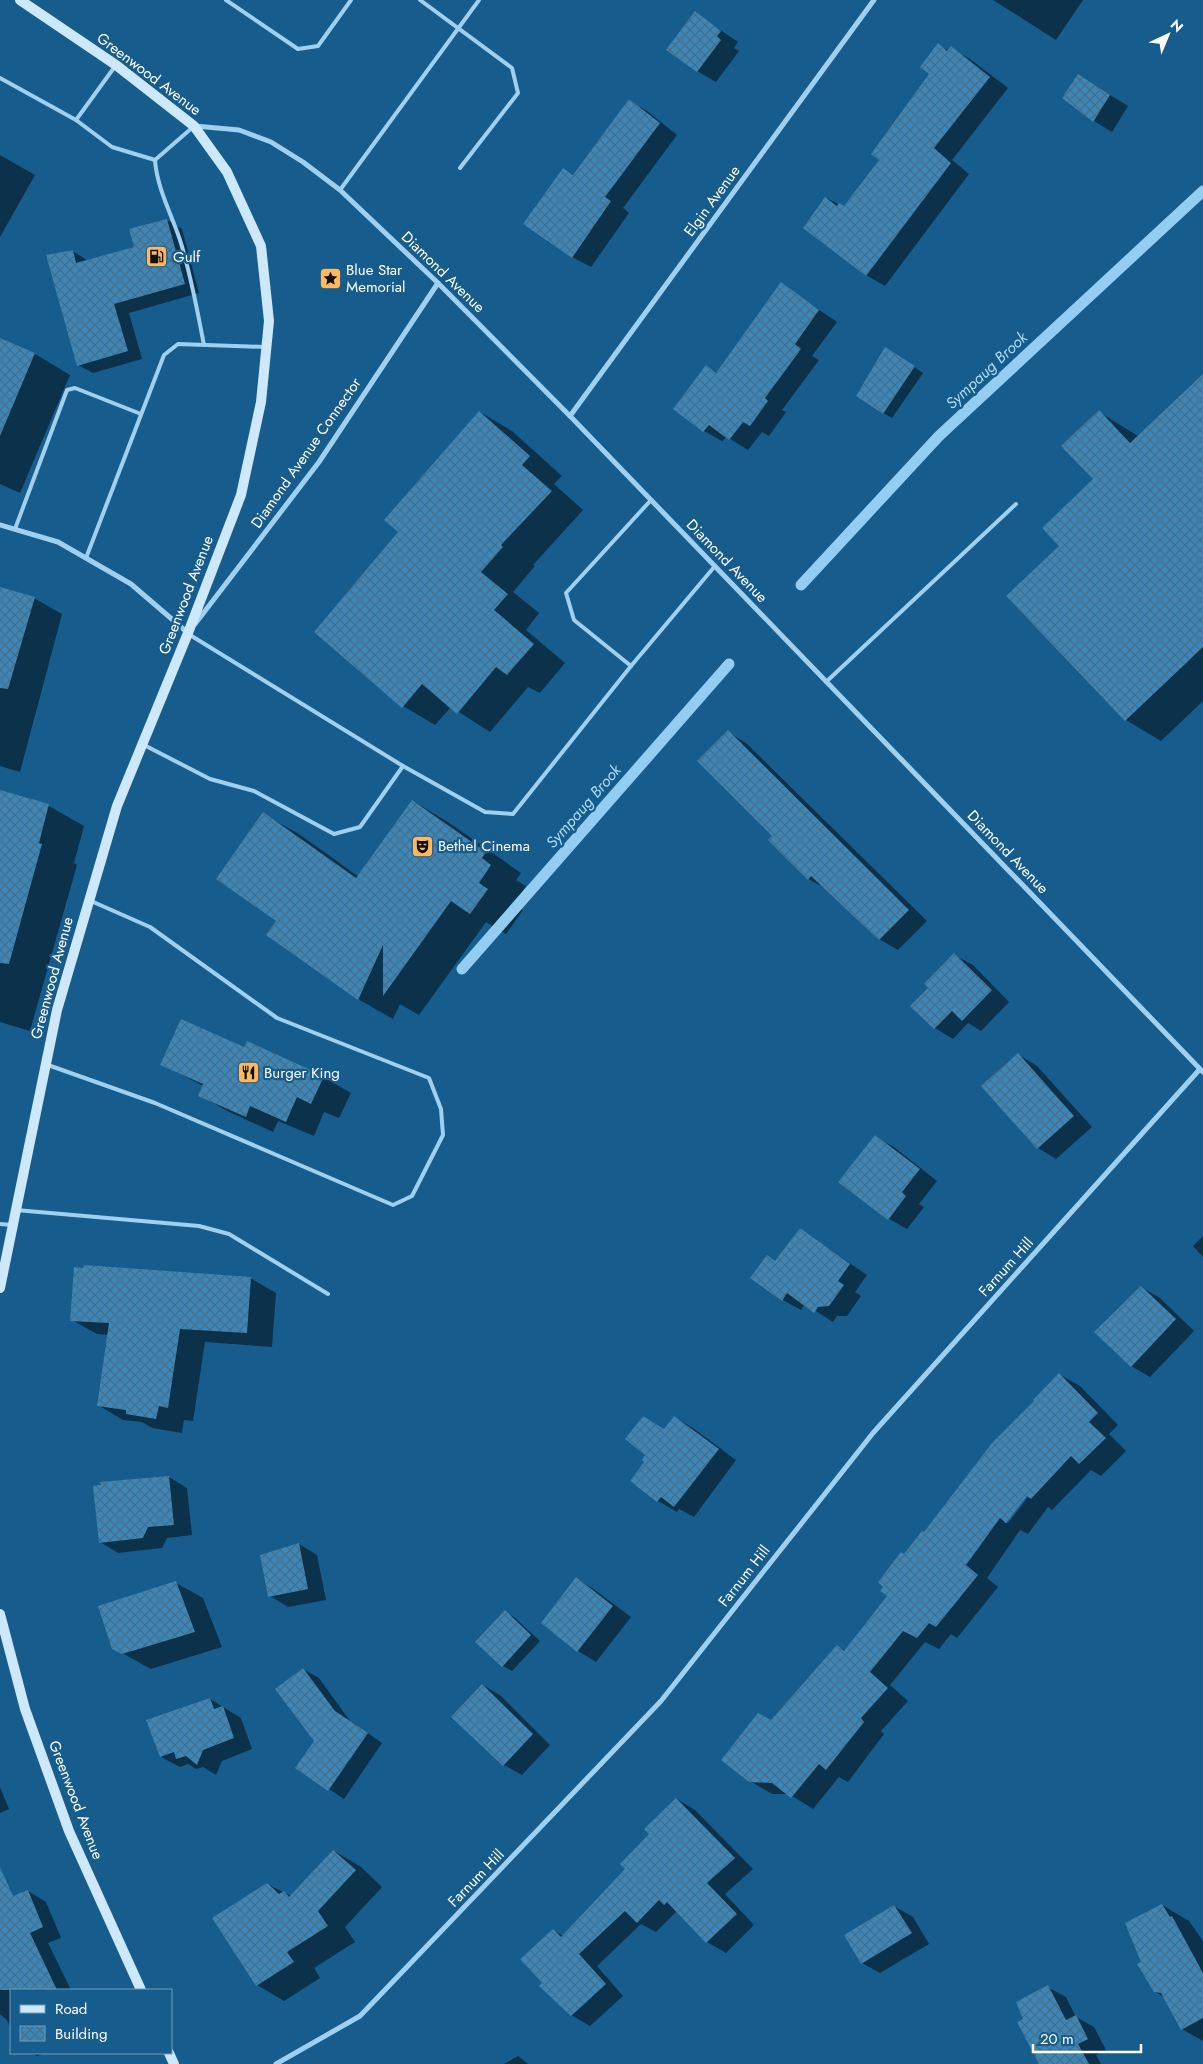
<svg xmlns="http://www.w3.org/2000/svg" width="1203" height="2064" viewBox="0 0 1203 2064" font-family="Jost,sans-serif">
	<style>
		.shadow { fill: #0007; fill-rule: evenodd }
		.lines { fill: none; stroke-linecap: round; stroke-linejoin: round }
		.stream { stroke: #93cef2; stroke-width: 11 }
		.building { fill: url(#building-cross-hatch) }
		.lane { stroke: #a0d0ef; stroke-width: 4 }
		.street { stroke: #a0d0ef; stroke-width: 5 }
		.secondary { stroke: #cee8fb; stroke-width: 10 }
		.labels { text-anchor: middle; stroke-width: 4.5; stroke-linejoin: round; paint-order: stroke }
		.street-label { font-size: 15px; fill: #fff; stroke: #165c8d }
		.poi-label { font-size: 15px; fill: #fff; stroke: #165c8d; text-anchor: start }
		.water-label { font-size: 16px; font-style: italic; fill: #acdaf7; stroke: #165c8d }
	</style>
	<defs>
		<pattern id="building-cross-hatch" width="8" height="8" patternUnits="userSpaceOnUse" patternTransform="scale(1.25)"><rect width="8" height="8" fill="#3e86b6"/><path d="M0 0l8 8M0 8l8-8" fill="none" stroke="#446f8c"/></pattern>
	</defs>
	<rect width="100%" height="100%" fill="#165c8d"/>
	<g class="shadow">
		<polygon points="993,0 1083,0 1056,40"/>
		<polygon points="695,13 738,42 734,48 739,51 716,82 697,71"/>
		<polygon points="938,45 949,51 951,48 970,59 1008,88 952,160 969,174 885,286 866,275 826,198 845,207 881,160 931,74"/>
		<polygon points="1079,76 1128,106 1112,132 1094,121 1063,97"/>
		<polygon points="629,101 647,111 677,135 623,208 629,213 591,267 572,257 563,169 574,175"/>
		<polygon points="0,155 35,175 0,237"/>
		<polygon points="167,220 182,229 199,293 129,313 142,359 93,373 78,365 73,251 88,261 135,247"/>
		<polygon points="781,284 837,322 812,356 819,360 782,410 786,412 769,436 762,432 748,450 727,437 722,441 704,431 706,367 717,373"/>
		<polygon points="0,340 35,354 70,375 20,493 0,484"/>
		<polygon points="894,353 923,373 892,418 883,413"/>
		<polygon points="1203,375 1203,701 1161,741 1126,720 1008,596 1060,546 1094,479 1099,412 1138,436"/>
		<polygon points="480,412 512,431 562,476 554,484 583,510 533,565 535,566 513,592 539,613 526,630 565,663 540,693 528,687 490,732 451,707 435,725 403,706 400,532"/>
		<polygon points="0,588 34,598 62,614 20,772 0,766"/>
		<polygon points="728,732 746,743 927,921 898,950 879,939 827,889 808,879 774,836"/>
		<polygon points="0,792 49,806 84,826 74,863 77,865 30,1031 0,1022"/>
		<polygon points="413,801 448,822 521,873 516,880 526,886 514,904 523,910 506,934 486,922 419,1015 400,1004 393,1019 358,999 268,935 278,921 263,814 299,834 359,877"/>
		<polygon points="954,955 973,965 1009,1002 981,1031 968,1023 953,1039 935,1028 912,1006 930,988"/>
		<polygon points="245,1049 323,1077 351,1093 339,1118 324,1112 314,1136 278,1121 273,1132 227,1111 200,1095 203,1086 162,1064"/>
		<polygon points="1019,1055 1037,1066 1092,1127 1056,1159 1038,1148"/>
		<polygon points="875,1137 894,1147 937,1181 919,1204 924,1207 907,1229 889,1219"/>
		<polygon points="801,1230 867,1275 855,1292 861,1296 847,1316 837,1316 833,1322 805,1304 801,1310 783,1300 776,1262"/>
		<polygon points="1203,1236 1203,1257 1193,1246"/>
		<polygon points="250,1278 276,1293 272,1347 205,1342 193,1421 184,1420 182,1433 152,1428 142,1422 123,1420 98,1405 109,1335 97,1334 72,1320"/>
		<polygon points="1141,1287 1160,1298 1194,1331 1150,1377 1131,1366"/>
		<path d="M1059,1374L1080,1386L1118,1425L1109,1434L1126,1451L1101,1476L1091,1470L1052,1510L1048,1507L1028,1534L1020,1530L987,1578L998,1587L957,1638L951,1634L939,1649L925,1642L890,1685L908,1701L881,1731L884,1734L848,1782L839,1777L813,1809L789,1794H772L750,1781L771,1721L838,1647L846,1651L889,1596L905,1555ZM1030,1490L1032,1492L1008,1523H1004Z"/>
		<polygon points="674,1417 693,1428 736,1460 694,1517 679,1509 677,1512 658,1501 632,1481"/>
		<polygon points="169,1477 187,1488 192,1535 167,1538 162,1548 118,1553 100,1542"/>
		<polygon points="299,1544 317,1555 326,1600 288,1607 270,1596"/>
		<polygon points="577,1579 595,1590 631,1617 596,1662 578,1651"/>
		<polygon points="176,1583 203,1598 222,1647 151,1669 113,1648"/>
		<polygon points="505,1612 514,1617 540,1641 512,1671 503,1666 477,1642"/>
		<polygon points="303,1669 319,1678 350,1721 382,1743 344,1799 297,1768 315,1741"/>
		<polygon points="483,1685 501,1696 550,1745 522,1775 504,1765"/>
		<polygon points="210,1699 241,1718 252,1749 222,1761 216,1775 203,1767 196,1769 188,1764 180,1767 161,1757"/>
		<polygon points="0,1787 9,1809 0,1813"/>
		<polygon points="677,1799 695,1810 753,1869 725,1894 754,1925 726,1953 707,1942 677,1911 656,1932 641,1924 597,1966 623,1996 590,2026 571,2015 544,1983 554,1931 563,1936 627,1869"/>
		<polygon points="334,1851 361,1867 382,1887 345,1927 355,1942 314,1968 320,1978 284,2001 257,1985 267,1884 291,1896"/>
		<polygon points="28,1891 46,1902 61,1938 48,1943 71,1990 11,1990 11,2029 7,2020 0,2014 0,1903"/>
		<polygon points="1162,1905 1189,1921 1203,1941 1203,2041 1182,2029 1164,1997 1154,1991 1142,1963"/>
		<polygon points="894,1906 913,1917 929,1944 880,1973 862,1963"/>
		<polygon points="1047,1987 1066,1997 1076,2017 1094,2027 1106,2050 1096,2055 1101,2064 1042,2064 1024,2020"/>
		<polygon points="31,2053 46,2053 37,2056"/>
		<polygon points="518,2056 528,2064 504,2064"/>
	</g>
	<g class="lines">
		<g class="stream">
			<polyline points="801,585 939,436 1203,191"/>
			<polyline points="462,969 729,664"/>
		</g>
	</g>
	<g class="building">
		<polygon points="695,11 721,31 717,36 721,40 697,72 666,50"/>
		<polygon points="938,43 947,51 951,46 990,77 934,148 951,163 866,276 803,228 825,197 837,206 839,203 844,206 879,160 871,154 929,74 920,67"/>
		<polygon points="1078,74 1110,95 1093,122 1062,98"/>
		<polygon points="629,99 660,123 605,197 611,201 572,258 523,224 563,168 573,175"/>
		<polygon points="167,219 185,284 114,304 128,351 77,366 46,255 73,250 76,263 134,247 129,229"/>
		<polygon points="781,282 819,310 795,344 801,349 765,398 768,401 750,426 743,422 729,440 709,425 703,432 673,409 706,365 716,373"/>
		<polygon points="0,338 35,353 0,436"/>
		<polygon points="885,347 915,366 883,414 856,396"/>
		<polygon points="1203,374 1203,647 1125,721 1006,596 1059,546 1042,528 1093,479 1061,446 1099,410 1130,443"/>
		<polygon points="479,411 530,456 522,465 552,491 501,545 503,547 481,572 508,594 494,610 534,644 507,675 496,667 457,714 422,684 402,708 314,632 398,532 384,520"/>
		<polygon points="0,587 35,597 8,689 0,688"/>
		<polygon points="728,730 909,910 879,940 811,876 808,880 768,840 772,836 697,761"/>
		<polygon points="0,790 49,804 39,843 42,844 9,964 0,963"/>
		<polygon points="412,800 486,852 482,858 491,865 479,883 488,889 470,914 451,901 383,996 383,945 358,1000 266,935 276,921 216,879 263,812 356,878"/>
		<polygon points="954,953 992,990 962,1021 952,1011 934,1029 910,1006 928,988 924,984"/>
		<polygon points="181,1019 244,1047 247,1041 324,1076 311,1104 297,1097 286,1122 250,1106 246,1117 198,1096 203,1084 160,1065"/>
		<polygon points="1018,1053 1074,1116 1037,1149 981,1086"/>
		<polygon points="875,1135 920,1169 902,1192 906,1196 888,1220 838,1182"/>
		<polygon points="800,1228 850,1264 838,1281 844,1285 829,1306 818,1307 814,1313 787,1293 782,1301 750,1278 767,1255 775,1261"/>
		<polygon points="84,1265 251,1277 247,1333 180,1329 168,1408 159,1406 156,1419 126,1414 126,1410 97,1406 109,1323 70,1321 74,1267 83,1268"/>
		<polygon points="1141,1286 1176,1319 1131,1367 1094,1332"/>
		<polygon points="1059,1373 1098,1413 1089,1422 1106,1438 1079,1464 1071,1456 1031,1499 1027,1496 1006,1523 1000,1518 966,1565 978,1575 936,1627 929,1623 917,1638 903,1631 870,1672 888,1688 861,1718 864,1722 826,1770 819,1764 791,1798 772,1783 749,1782 721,1760 758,1713 771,1720 837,1645 844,1651 887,1596 880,1591 883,1587 878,1582 901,1552 904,1554 922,1531 924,1532 992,1443 1034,1401 1033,1400"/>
		<polygon points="643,1416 664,1429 674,1416 719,1449 674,1507 661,1497 657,1502 630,1481 644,1462 642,1460 645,1455 625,1439"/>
		<polygon points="169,1476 174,1525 148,1527 143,1538 99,1543 93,1486 101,1485 100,1482"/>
		<polygon points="299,1543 308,1589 268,1597 260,1555"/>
		<polygon points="576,1577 613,1606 577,1652 541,1623"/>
		<polygon points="176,1581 195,1632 122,1654 112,1649 98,1606"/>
		<polygon points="505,1610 531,1635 502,1667 475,1642"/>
		<polygon points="303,1668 335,1711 368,1733 328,1791 295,1768 314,1741 275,1689"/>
		<polygon points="482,1684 533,1734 503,1766 451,1717"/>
		<polygon points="210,1698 214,1709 223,1706 234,1738 203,1750 197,1765 186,1756 176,1759 174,1752 160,1757 146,1720"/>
		<polygon points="676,1798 735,1858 707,1883 737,1914 706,1943 667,1902 664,1905 659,1900 637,1923 625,1911 579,1954 606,1984 571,2016 539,1986 542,1983 520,1959 553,1929 561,1937 625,1869 620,1864 649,1834 644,1829"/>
		<polygon points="333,1850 356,1870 318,1911 328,1926 287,1952 294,1962 256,1986 212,1918 267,1883 279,1894 284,1891 289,1897"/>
		<polygon points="0,1867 13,1896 28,1890 43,1927 30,1933 57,1990 0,1990"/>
		<polygon points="1162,1904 1170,1917 1172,1916 1203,1973 1203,2018 1181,2030 1161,1993 1154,1992 1137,1964 1141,1962 1125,1923"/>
		<polygon points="894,1905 912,1933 861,1964 844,1935"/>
		<polygon points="1048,1985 1066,2020 1076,2015 1088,2039 1078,2044 1089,2064 1039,2064 1017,2022 1023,2019 1016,2002"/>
	</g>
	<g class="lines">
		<g class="lane">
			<polyline points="226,0 298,49 318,46 351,0"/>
			<polyline points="420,0 512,68 518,93 460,168"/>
			<polyline points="0,78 76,120 116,65"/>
			<polyline points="76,120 112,147 155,160"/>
			<path d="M193,127L155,160C157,188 171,213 180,240C191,275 197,309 204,345"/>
			<polyline points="340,190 479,0"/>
			<polyline points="15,529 67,390 75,388 141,414"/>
			<polyline points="86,558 164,355 178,344 266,347"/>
			<polyline points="190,635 403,766 485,812 513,814 631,666 715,566"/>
			<polyline points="631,666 574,620 566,593 651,500"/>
			<polyline points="826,682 1016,504"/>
			<polyline points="144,745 210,779 254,791 334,834 360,827 403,766"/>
			<polyline points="48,1065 155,1103 393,1205 412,1196 443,1135 441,1109 429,1078 277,1018 150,927 91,901"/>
			<polyline points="16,1210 199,1226 229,1234 328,1294"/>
			<polyline points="0,1224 13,1225"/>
		</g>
		<g class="street">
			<polyline points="195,126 239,130 271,142 303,162 340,190 438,283 570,416 1203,1072"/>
			<polyline points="570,416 874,0"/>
			<polyline points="0,525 58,542 131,584 188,633"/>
			<polyline points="195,624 319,462 438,283"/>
			<polyline points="276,2064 360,2016 661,1701 873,1433 1200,1069"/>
		</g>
		<g class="secondary">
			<polyline points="0,1288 57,1010 117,806 188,633 241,495 261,402 269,321 261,246 227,172 194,126 116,65 20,0"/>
			<polyline points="0,1614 25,1709 69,1831 141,1990"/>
			<polyline points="169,2053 174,2064"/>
		</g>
	</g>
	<defs>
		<symbol id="fuel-square" viewBox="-11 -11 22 22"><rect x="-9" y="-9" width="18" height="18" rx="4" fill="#ffb85f" stroke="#165c8d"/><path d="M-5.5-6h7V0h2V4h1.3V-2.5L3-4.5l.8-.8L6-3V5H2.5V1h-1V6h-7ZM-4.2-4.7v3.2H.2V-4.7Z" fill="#111"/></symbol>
		<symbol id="sight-square" viewBox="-11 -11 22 22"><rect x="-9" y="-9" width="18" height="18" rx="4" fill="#ffb85f" stroke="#165c8d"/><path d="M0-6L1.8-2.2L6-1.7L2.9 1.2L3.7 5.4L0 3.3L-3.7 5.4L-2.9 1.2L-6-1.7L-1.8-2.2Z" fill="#111"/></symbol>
		<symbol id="theatre-square" viewBox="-11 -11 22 22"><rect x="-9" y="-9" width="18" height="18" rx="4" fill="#ffb85f" stroke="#165c8d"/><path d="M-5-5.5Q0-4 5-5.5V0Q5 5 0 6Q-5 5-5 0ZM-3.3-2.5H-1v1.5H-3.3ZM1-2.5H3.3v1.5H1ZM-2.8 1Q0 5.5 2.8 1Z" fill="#111"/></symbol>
		<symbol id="restaurant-square" viewBox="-11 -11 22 22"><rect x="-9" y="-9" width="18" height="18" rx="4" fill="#ffb85f" stroke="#165c8d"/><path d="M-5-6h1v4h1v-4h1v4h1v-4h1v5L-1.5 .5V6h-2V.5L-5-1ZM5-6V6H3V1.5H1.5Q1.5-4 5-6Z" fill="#111"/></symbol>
	</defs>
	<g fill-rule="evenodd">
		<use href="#fuel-square" x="144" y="244" width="25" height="25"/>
		<use href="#sight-square" x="318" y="266" width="25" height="25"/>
		<use href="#theatre-square" x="410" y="834" width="25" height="25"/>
		<use href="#restaurant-square" x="236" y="1060" width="25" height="25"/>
	</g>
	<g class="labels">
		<g class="street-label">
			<text transform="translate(149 74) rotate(37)" y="5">Greenwood Avenue</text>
			<text transform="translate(712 201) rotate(-54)" y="5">Elgin Avenue</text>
			<text transform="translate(443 272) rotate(44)" y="5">Diamond Avenue</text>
			<text transform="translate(306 453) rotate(-55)" y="5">Diamond Avenue Connector</text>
			<text transform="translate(727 561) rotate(46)" y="5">Diamond Avenue</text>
			<text transform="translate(186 595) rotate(-69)" y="5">Greenwood Avenue</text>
			<text transform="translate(1008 852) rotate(46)" y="5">Diamond Avenue</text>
			<text transform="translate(52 978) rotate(-75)" y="5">Greenwood Avenue</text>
			<text transform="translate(1006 1267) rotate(-48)" y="5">Farnum Hill</text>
			<text transform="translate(744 1576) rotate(-52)" y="5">Farnum Hill</text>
			<text transform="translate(76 1800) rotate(69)" y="5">Greenwood Avenue</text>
			<text transform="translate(476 1878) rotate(-46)" y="5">Farnum Hill</text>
		</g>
		<g class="poi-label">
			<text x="173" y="262">Gulf</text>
			<text x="346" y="275">Blue Star<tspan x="346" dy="17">Memorial</tspan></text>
			<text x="438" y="851">Bethel Cinema</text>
			<text x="264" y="1078">Burger King</text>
		</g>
		<g class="water-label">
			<text transform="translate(986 370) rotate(-43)" y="6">Sympaug Brook</text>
			<text transform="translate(583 806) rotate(-49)" y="6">Sympaug Brook</text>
		</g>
	</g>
	<rect x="10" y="1989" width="162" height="65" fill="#165c8d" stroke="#739dbb"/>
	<rect x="20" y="2005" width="25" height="8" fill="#cee8fb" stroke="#739dbb"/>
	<text x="55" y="2014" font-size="15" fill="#ffffff">Road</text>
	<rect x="20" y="2026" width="25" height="15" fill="url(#building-cross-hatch)" stroke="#739dbb"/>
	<text x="55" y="2039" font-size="15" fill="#ffffff">Building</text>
	<g transform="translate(1168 35) rotate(44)" stroke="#165c8d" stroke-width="4" paint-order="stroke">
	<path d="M0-4L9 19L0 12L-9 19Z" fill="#ffffff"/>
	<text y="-8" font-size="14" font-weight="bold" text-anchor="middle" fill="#ffffff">N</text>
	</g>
	<path d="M1033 2044v8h108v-8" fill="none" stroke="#ffffff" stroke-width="2.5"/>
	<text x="1040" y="2044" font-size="15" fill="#ffffff" stroke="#165c8d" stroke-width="4" paint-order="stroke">20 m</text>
</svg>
